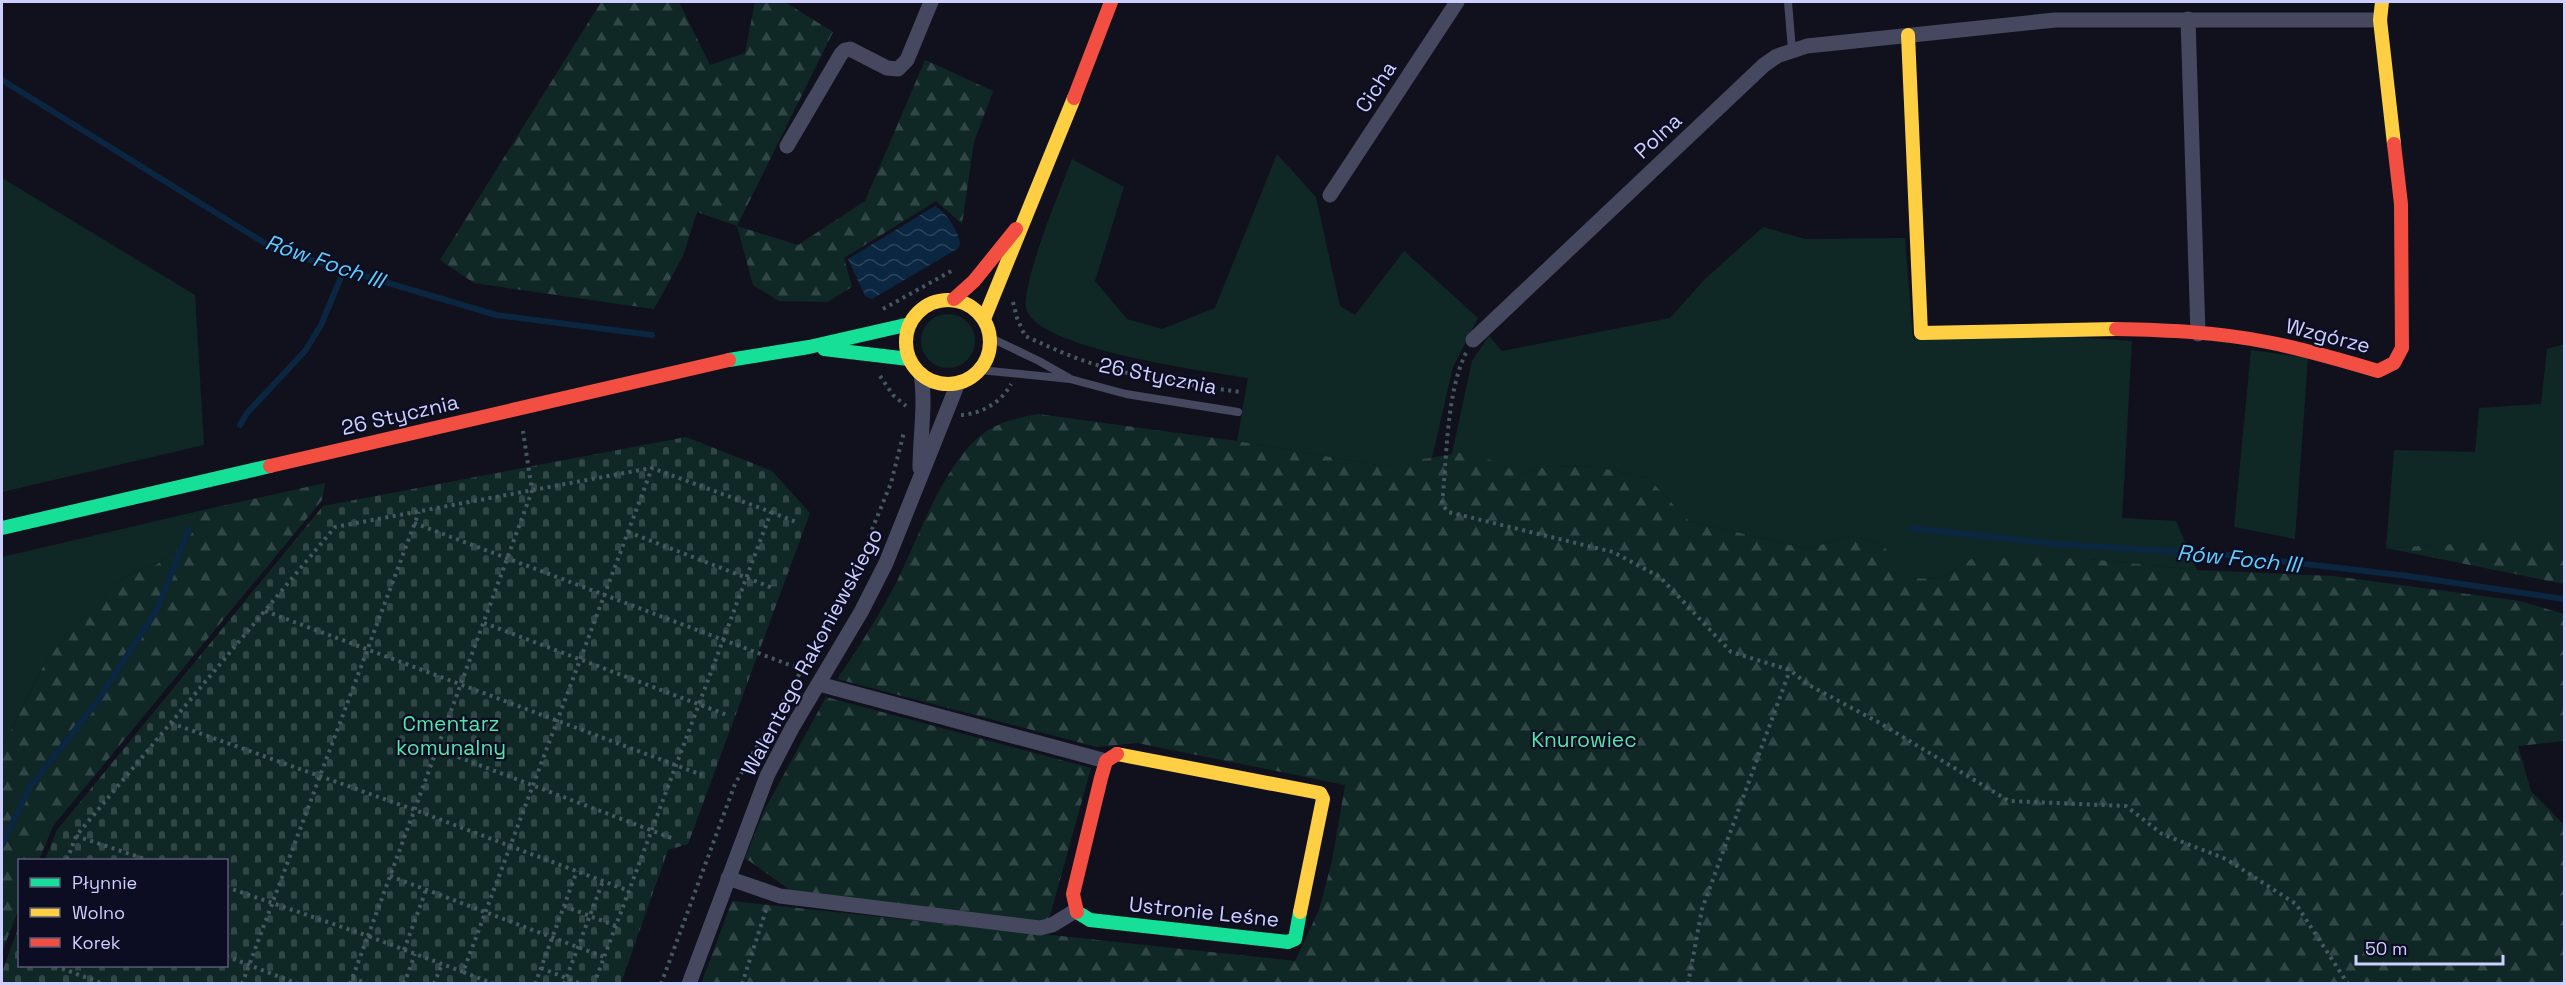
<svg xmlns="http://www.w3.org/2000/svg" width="2566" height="985" viewBox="0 0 2566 985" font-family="'Space Grotesk',sans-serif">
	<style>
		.green { fill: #0f2825 }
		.forest { fill: url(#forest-firs) }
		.cemetery { fill: url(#cemetery-stones) }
		.water { fill: url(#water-waves) }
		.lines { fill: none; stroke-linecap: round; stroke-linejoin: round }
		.stream { stroke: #0a2640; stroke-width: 6 }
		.path { stroke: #455861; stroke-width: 4; stroke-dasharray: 3 4.5; stroke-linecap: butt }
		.lane { stroke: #45485e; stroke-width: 8 }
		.street { stroke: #45485e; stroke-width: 15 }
		.fast { stroke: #16e098; stroke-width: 14 }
		.slow { stroke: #ffcf43; stroke-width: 14 }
		.jam { stroke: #f24e42; stroke-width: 14 }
		.labels { text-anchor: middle; stroke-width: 4.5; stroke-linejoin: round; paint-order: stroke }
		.street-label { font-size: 21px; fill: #cdcfff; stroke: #0c0c22 }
		.park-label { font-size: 21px; fill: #53e5a8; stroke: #0c0c22 }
		.water-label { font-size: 22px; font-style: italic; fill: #5bcfff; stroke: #0c0c22 }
	</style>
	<defs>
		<pattern id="forest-firs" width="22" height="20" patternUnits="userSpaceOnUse" patternTransform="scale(1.5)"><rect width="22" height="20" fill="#0f2825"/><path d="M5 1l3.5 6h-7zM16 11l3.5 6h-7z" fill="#314646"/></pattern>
		<pattern id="cemetery-stones" width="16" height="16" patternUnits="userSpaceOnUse" patternTransform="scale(1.5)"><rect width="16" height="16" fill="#0f2825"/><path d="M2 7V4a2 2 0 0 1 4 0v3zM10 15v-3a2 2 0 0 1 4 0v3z" fill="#314646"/></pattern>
		<pattern id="water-waves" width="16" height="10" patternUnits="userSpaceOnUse" patternTransform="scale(1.5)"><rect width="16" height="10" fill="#0a2640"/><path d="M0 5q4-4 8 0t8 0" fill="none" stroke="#2c445d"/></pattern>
	</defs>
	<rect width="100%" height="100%" fill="#11111d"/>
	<g class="green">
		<path d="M1277,154L1316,197L1340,306L1355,315L1404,251L1478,318L1453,367L1432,458L1383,466L1237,441L1248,378C1211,372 1034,349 1026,308C1022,281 1061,188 1072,159L1124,187L1095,281L1127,319L1162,329L1215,308Z"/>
		<polygon points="2,178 195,295 204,445 2,492"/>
		<polygon points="1763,227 1805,239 1905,238 1913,338 2073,337 2132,341 2122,518 2176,521 2197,570 2090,559 1971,559 1941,579 1908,578 1882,544 1851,536 1807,549 1689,521 1648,478 1597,467 1548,466 1521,474 1451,458 1472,361 1489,336 1502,351 1670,318 1705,279"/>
		<circle cx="948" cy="341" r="27"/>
		<polygon points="2564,344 2564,538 2386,548 2394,450 2475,452 2479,408 2541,404 2547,349"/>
		<polygon points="2251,350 2308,358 2295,539 2234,527"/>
		<polygon points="199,511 192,533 178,549 156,565 134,572 115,584 48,657 2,748 2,557"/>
	</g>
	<g class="forest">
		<polygon points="601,2 679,2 710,65 745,53 755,2 785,2 833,32 737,226 798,245 865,201 925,60 993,91 974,142 962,224 936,201 844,258 852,287 827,302 779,301 753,285 737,226 697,212 683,256 654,309 474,283 440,260"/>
		<path d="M1038,414L1237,441L1383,466L1464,452L1494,461L1521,474L1548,466L1597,467L1648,478L1689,521L1807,549L1851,536L1882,544L1909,578L1941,579L1971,559L2029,557L2090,559L2197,570L2333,576L2520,601L2564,614V741L2518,746L2531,791L2564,825V983L701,984L732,901L1295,961L1319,910L1332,861L1345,785L1137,743L1097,747L837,679C858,649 878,617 895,585C918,540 941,469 979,437C996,422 1017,418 1038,414Z"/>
		<polygon points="325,483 322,500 53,826 39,860 20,860 19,908 2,952 2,748 48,657 115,584 134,572 156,565 178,549 192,533 199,511"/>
		<polygon points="2564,538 2564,584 2386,548 2555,538"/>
		<polygon points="826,697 1091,768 1048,923 790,890 745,858 764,811"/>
	</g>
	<polygon class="cemetery" points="686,437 772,471 810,513 688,844 668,850 621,983 2,983 2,972 19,926 20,966 226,966 226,860 45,860 57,830 323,506"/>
	<path class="water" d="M935,206C945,211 960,233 960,245L957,249L872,299L865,296L848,259Z"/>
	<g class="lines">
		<g class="stream">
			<polyline points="2,80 274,249 496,315 652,335"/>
			<polyline points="240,425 247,413 305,351 321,325 344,270"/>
			<polyline points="1912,528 2057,544 2229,555 2408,576 2564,599"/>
			<polyline points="2,844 30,787 97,702 158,608 189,529"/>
		</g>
		<g class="path">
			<path d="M1013,302L1017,318L1025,336C1052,348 1079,361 1108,368C1151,380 1197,386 1241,392"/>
			<polyline points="883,309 955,269"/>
			<path d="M1466,353C1446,393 1447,459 1442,504L1448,512L1613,552L1660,577L1731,652L1790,670L1807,684L1878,722L2009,801L2126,806L2162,834L2226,859L2296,904L2348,984"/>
			<polyline points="880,376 893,395 906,406"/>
			<path d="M961,415C981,414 1002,402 1011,384"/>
			<polyline points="771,512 796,522"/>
			<polyline points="414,523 803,670"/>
			<polyline points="628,532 773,588"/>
			<polyline points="265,611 702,775"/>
			<polyline points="484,623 727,715"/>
			<polyline points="171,723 415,810 629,891"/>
			<polyline points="437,749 674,839"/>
			<polyline points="76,836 148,860"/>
			<polyline points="67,860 76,836 335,527 651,468"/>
			<polyline points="390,876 604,957"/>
			<polyline points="226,887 368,936 532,491 523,431"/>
			<polyline points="564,906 616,926"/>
			<polyline points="404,950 426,890"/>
			<polyline points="226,956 298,984"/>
			<polyline points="55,966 104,984"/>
			<polyline points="541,968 581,984"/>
			<polyline points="352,978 368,984"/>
			<polyline points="242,984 419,512"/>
			<polyline points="350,984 368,936 463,972"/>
			<polyline points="404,984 415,954"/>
			<polyline points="434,984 442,964"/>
			<polyline points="494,984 463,972 652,468 771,512 594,984"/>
			<polyline points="535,984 577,871"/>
			<polyline points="564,984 603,881"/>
			<polyline points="661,984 735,784 844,598 891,483 904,432"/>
			<polyline points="742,984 767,907"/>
			<polyline points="1688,984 1702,909 1790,670"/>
		</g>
		<g class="lane">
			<polyline points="1788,2 1792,50"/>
			<polyline points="991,338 1039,361 1069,378"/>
			<polyline points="980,370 1070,379 1126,394 1238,412"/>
		</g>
		<g class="street">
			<polyline points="2188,19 2198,334"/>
			<polyline points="787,146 841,54 845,50 850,49 887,68 898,69 907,60 931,2"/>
			<polyline points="1330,195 1457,2"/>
			<polyline points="1473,340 1764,65 1777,56 1807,46 2055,20 2380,20"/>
			<path d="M920,468C920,437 926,404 921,374"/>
			<polyline points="819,684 1106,761"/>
			<polyline points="728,878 780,896 1040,928 1052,925 1075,911"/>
			<polyline points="689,984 767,776 792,728 861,612 886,563 958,383"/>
		</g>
		<g class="fast">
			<polyline points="824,349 909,359"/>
			<polyline points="729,360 809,347 910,324"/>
			<polyline points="2,528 270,466"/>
			<polyline points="1077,912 1090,920 1288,942 1295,939 1300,912"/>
		</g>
		<g class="slow">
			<polyline points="2382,2 2380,20 2394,144"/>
			<polyline points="1908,35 1921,333 2116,329"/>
			<circle cx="948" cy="342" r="42"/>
			<polyline points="984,319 1074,98"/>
			<polyline points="1117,754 1320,793 1323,799 1300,912"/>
		</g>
		<g class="jam">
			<polyline points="1074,98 1111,2"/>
			<polyline points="954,299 974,281 1016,229"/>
			<path d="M2116,329C2166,330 2217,332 2267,342C2304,349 2341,360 2378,371L2394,363L2402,348L2401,204L2394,144"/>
			<polyline points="270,466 729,360"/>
			<polyline points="1077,912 1073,894 1101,778 1106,761 1117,754"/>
		</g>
	</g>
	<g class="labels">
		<g class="street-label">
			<text transform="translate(1376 87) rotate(-57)" y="7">Cicha</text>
			<text transform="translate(1658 136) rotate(-43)" y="7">Polna</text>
			<text transform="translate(2328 336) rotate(14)" y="7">Wzgórze</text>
			<text transform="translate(1158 376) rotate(11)" y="7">26 Stycznia</text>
			<text transform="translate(400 415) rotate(-13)" y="7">26 Stycznia</text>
			<text transform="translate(812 652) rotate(-62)" y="7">Walentego Rakoniewskiego</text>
			<text transform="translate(1204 912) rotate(6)" y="7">Ustronie Leśne</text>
		</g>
		<g class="park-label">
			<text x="451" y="731">Cmentarz<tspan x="451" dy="24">komunalny</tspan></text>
			<text x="1584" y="747">Knurowiec</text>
		</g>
		<g class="water-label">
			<text transform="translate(325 261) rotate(19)" y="8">Rów Foch III</text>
			<text transform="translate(2239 558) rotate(6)" y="8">Rów Foch III</text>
		</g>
	</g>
	<rect width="2566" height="985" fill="none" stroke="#cdcfff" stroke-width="6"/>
	<rect x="18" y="859" width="210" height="108" fill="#0c0c22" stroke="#595a7a" stroke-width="1.5"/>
	<rect x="30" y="878" width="30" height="9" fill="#16e098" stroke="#595a7a" stroke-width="1.5"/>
	<text x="72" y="889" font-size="18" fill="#cdcfff">Płynnie</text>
	<rect x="30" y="908" width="30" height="9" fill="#ffcf43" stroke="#595a7a" stroke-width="1.5"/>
	<text x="72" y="919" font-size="18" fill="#cdcfff">Wolno</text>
	<rect x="30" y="938" width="30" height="9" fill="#f24e42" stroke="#595a7a" stroke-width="1.5"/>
	<text x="72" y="949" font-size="18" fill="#cdcfff">Korek</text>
	<path d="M2356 955v9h147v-9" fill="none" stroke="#cdcfff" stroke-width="3"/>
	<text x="2365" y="955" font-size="18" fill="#cdcfff" stroke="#0c0c22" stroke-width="4.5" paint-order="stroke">50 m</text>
</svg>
